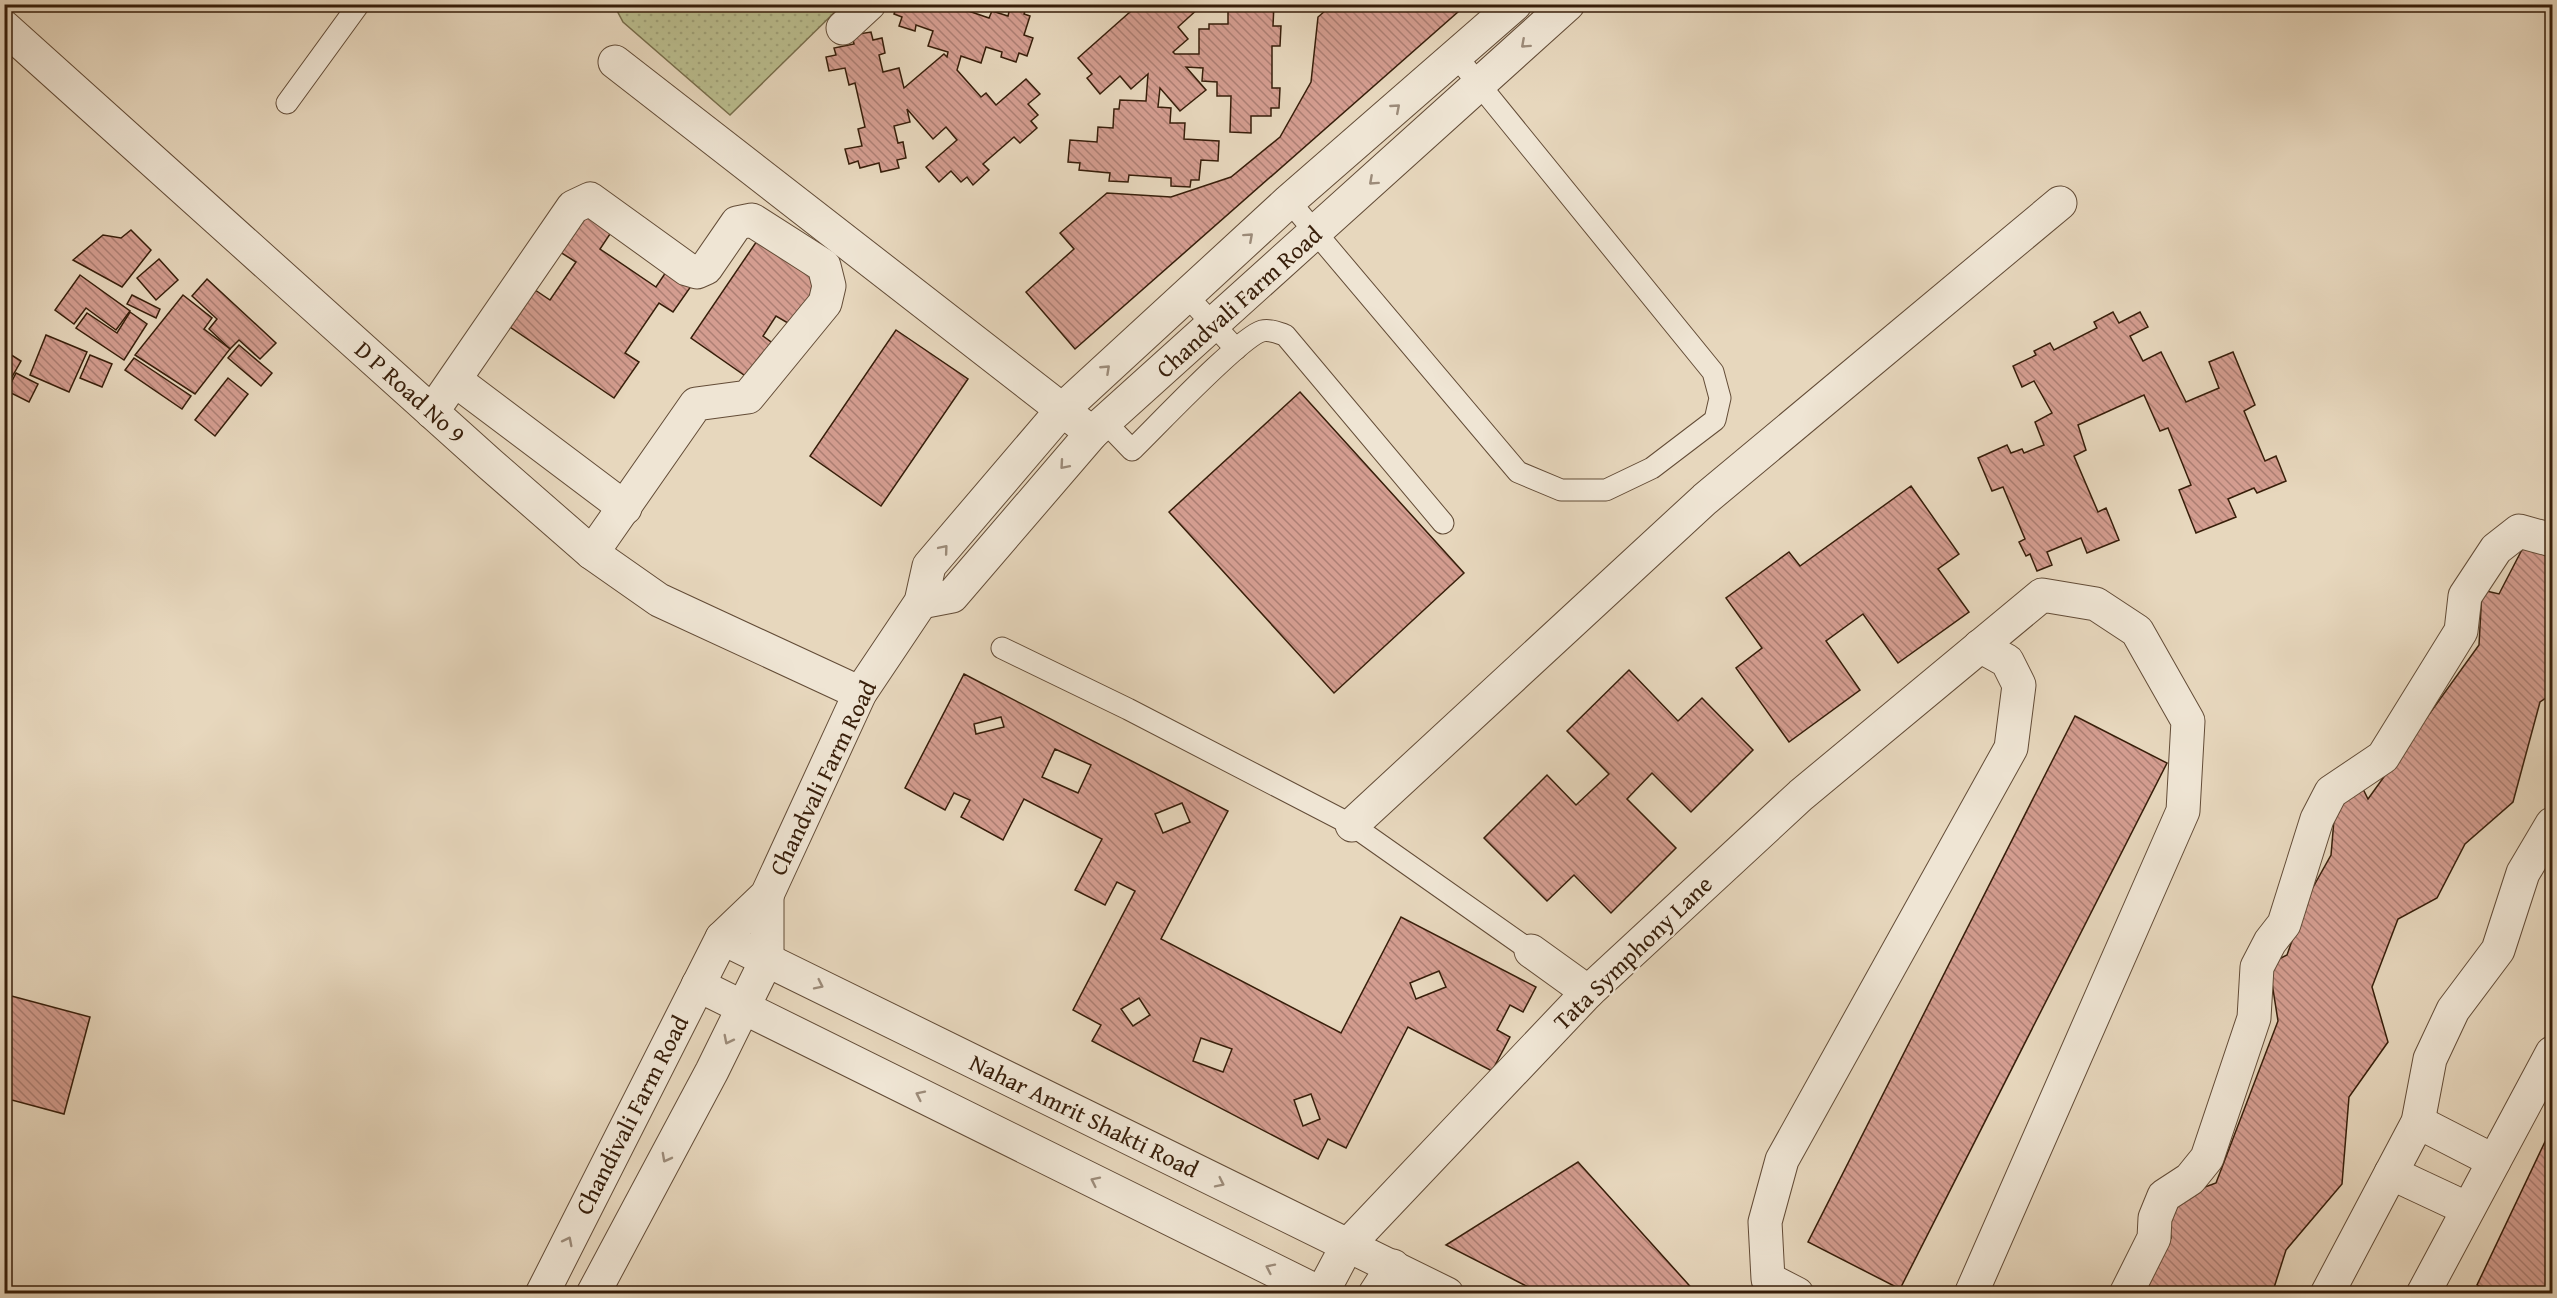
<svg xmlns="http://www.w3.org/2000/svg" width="2557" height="1298" viewBox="0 0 2557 1298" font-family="'Gentium Book Plus',serif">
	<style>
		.park { fill: url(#park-dots); stroke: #786e4c; stroke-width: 1.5 }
		.building { fill: url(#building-back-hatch); stroke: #371e0a; stroke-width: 1.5; fill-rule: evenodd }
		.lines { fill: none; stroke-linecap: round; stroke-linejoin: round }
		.service-casing { stroke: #634c37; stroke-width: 23 }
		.minor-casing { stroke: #634c37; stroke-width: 35 }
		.tertiary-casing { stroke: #634c37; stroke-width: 35 }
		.service { stroke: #efe5d4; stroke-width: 21 }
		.minor { stroke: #efe5d4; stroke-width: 33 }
		.tertiary { stroke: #efe5d4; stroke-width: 33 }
		.oneway { stroke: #9c8b79 }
		.labels { text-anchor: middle; stroke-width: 4.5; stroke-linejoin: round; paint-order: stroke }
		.street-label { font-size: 24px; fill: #371e0a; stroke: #efe5d4 }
	</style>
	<defs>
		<pattern id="park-dots" width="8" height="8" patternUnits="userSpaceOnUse" patternTransform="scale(1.5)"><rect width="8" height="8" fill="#babd8e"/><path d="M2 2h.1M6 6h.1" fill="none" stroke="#a0a279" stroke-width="1.8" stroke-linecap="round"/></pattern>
		<pattern id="building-back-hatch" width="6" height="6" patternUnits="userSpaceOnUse" patternTransform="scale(1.5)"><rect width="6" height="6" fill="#d49d90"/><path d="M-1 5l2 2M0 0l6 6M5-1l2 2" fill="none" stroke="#ad7f74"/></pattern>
	</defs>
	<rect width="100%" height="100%" fill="#e7d7bd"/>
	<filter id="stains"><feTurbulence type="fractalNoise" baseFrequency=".00333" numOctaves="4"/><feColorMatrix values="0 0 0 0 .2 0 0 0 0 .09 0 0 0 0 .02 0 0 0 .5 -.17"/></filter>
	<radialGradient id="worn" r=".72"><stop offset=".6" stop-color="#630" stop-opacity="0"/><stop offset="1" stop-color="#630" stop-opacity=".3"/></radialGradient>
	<polygon class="park" points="614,5 842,5 730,115 623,22"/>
	<g class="building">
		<polygon points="897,4 948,4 989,18 992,11 1008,16 1011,4 1027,4 1024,14 1030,16 1024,35 1033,38 1027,56 1019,53 1016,62 1001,57 1002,52 986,47 981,63 961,56 957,70 981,97 986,93 996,105 1026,79 1040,94 1028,104 1038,115 1031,121 1037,128 1020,143 1014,137 983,164 989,170 973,185 967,177 961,182 951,171 939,182 926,167 957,140 946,127 933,139 907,109 910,122 894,126 898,143 903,142 906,158 897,160 899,168 881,172 879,163 860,168 858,161 849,164 845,149 862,146 858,129 865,127 855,83 849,85 845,68 829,71 826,57 836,55 834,48 854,44 852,35 871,32 873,40 882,38 885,53 879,55 883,72 899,68 904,88 944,54 947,57 948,52 928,46 933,31 916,25 915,31 899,26 902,17 894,14"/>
		<polygon points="1139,4 1196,4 1199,8 1178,27 1188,39 1173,52 1175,54 1199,54 1199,29 1209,29 1209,24 1228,24 1228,10 1244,10 1244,4 1274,4 1273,26 1281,26 1280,46 1272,46 1272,88 1280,88 1279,108 1271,108 1271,116 1251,116 1251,133 1230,132 1231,96 1217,96 1217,82 1202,81 1203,68 1186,67 1206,90 1180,111 1160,88 1158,107 1171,108 1170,123 1185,123 1184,139 1219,141 1218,161 1201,160 1199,180 1191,180 1190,187 1171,186 1171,178 1129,175 1128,182 1109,181 1110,173 1079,170 1080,163 1068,162 1070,140 1097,142 1098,127 1113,128 1114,109 1119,109 1120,100 1146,101 1148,74 1131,89 1120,76 1100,94 1087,78 1092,74 1078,58"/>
		<polygon points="1333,4 1467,4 1075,349 1026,292 1074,249 1060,233 1107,193 1171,197 1231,177 1280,137 1311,82 1318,17"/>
		<polygon points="589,211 614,228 600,249 656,287 670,266 694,282 673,312 659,303 625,353 639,362 614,398 510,327 535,290 550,300 576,262 560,252"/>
		<polygon points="131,230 151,250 122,287 73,260 103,235 121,238"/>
		<polygon points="761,235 825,279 793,326 776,316 763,336 778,347 754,382 691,338"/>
		<polygon points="159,259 178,280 156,300 137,278"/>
		<polygon points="80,275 130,311 116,330 86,308 74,324 55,310"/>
		<polygon points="207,279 276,343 260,359 239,340 230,349 209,329 217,319 192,296"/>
		<polygon points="132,295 160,309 156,318 127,304"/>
		<polygon points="183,295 212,318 204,329 230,349 195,394 135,355"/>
		<polygon points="130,312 147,324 124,360 76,328 87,313 117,333"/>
		<polygon points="2113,312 2119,323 2140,312 2148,327 2130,336 2143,361 2161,352 2186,402 2219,388 2209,362 2233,352 2255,405 2244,411 2265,461 2276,456 2286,481 2257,493 2254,488 2228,499 2236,517 2196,533 2179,490 2191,485 2168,428 2160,431 2144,395 2078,425 2086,450 2074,456 2098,512 2106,508 2119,540 2087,553 2081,538 2047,552 2052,565 2037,571 2030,554 2026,556 2019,542 2025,539 2003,487 1992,491 1978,458 2007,445 2011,453 2022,449 2024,453 2044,445 2035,422 2052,413 2034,381 2022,387 2013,366 2036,355 2034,351 2050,343 2054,350 2097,328 2094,322"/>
		<polygon points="896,330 968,379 881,506 810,456"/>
		<polygon points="46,335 87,352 69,392 30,375"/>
		<polygon points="239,345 272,373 261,386 228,358"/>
		<polygon points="5,351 21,361 4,391 4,352"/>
		<polygon points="90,355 112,364 102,387 80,378"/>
		<polygon points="134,358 191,396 182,409 125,370"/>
		<polygon points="16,373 38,384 29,402 7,391"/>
		<polygon points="228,378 248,394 215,436 195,420"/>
		<polygon points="1300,392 1464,573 1334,693 1169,512"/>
		<polygon points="1911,486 1959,554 1938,569 1969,612 1898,663 1863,614 1826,641 1860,690 1789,742 1736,668 1762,648 1726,598 1789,552 1800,566"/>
		<polygon points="2527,540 2552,555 2552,694 2540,702 2513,802 2465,844 2437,898 2398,919 2372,987 2388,1042 2349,1097 2342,1184 2286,1250 2272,1294 2135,1294 2140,1283 2171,1238 2167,1212 2181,1196 2216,1183 2278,1021 2269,964 2287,955 2307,898 2331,855 2335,808 2361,785 2368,799 2479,645 2482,590 2499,594"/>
		<polygon points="1629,670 1678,721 1702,698 1753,750 1691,812 1652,773 1627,799 1676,848 1611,913 1574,875 1547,901 1484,838 1547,775 1576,805 1609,774 1567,731"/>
		<path d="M964,674L1228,811L1161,939L1341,1033L1401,917L1536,987L1523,1012L1510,1005L1497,1030L1510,1037L1492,1071L1408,1027L1346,1148L1328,1139L1318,1159L1092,1041L1101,1025L1073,1010L1135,891L1117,882L1105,905L1075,890L1102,839L1024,799L1003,840L961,817L970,800L954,793L945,810L905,788ZM1001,717L1004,727L976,734L974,724ZM1055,749L1091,765L1078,793L1042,777ZM1182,803L1190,822L1163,833L1155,814ZM1439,971L1446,987L1416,999L1410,983ZM1139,998L1150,1015L1133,1026L1121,1009ZM1201,1038L1232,1049L1223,1072L1193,1061ZM1311,1094L1320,1119L1303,1126L1294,1100Z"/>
		<polygon points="2075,716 2167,763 1900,1289 1808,1242"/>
		<polygon points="4,994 90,1017 64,1114 8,1099 10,1090 4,1089"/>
		<polygon points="2552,1127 2552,1294 2494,1294 2477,1285"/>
		<polygon points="1578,1162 1697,1294 1542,1294 1446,1245"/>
	</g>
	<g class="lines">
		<defs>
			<g id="service">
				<polyline points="287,103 359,4"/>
				<polyline points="1289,201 1518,472 1561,490 1606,490 1652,468 1715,420 1720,398 1713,372 1456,56"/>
				<polyline points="1186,295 1236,349"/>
				<path d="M1105,422L1132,450C1154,429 1240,337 1262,331C1270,329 1278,333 1285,335L1443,523"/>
				<polyline points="1002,648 1128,709 1352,825 1531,951"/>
			</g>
			<g id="minor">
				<polyline points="843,28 869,4"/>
				<polyline points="615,62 1092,433"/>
				<polyline points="455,380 625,508"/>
				<polyline points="432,412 573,207 590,199 687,269 697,272 706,268 737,223 752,220 824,266 829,286 825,303 748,397 696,404 592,553"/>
				<polyline points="1352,825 1705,499 2060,203"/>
				<polyline points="1531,951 1588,992"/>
				<polyline points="2418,1122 2494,1161"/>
				<polyline points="2391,1173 2468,1209"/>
				<polyline points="1322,1293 1347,1246 1588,992 1801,795 2042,595 2096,604 2137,631 2188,721 2183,811 1971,1294"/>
				<polyline points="1375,1294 1393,1266"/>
				<polyline points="1797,1294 1768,1279 1765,1222 1782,1160 2011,748 2019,685 2007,661 1980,646"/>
				<polyline points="2126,1294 2154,1238 2155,1218 2164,1196 2190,1179 2207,1158 2254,1018 2257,967 2270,942 2284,924 2317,819 2331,792 2383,757 2461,631 2465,596 2496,549 2519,531 2552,540"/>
				<polyline points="2327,1294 2418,1122 2430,1059 2453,1010 2498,950 2523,873 2552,824"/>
				<polyline points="2423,1294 2552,1053"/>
			</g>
			<g id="tertiary">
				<polyline points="4,27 490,464 592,553 659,600 860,693"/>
				<polyline points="921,602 952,596 1092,433 1568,4"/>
				<polyline points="722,938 1447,1294"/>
				<polyline points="698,985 1322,1294"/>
				<polyline points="542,1294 722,938 767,895 860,693 921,602 929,566 1063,409 1289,201 1515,4"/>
				<polyline points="593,1294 712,1071 767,959 767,895"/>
			</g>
		</defs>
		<use href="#service" class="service-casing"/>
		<use href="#minor" class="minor-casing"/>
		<use href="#tertiary" class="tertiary-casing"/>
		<use href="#service" class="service"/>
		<use href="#minor" class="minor"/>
		<use href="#tertiary" class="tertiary"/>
	</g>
	<defs><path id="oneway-chevron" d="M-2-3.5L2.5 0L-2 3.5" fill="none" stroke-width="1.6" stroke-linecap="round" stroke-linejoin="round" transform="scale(1.5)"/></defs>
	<g class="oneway">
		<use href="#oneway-chevron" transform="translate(1525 44) rotate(138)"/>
		<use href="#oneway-chevron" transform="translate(1396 108) rotate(-41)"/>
		<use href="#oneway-chevron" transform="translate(1373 181) rotate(138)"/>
		<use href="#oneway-chevron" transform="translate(1249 237) rotate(-42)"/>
		<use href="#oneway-chevron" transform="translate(1106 369) rotate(-43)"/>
		<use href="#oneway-chevron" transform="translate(1064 465) rotate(131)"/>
		<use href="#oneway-chevron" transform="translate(944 549) rotate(-50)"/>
		<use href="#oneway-chevron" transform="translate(819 985) rotate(26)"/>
		<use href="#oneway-chevron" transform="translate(728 1040) rotate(117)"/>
		<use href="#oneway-chevron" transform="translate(920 1095) rotate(-154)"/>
		<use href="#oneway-chevron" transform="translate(666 1158) rotate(118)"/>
		<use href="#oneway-chevron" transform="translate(1095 1181) rotate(-154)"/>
		<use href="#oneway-chevron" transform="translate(1220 1183) rotate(26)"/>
		<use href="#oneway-chevron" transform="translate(568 1241) rotate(-63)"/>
		<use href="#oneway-chevron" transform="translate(1270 1268) rotate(-154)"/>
	</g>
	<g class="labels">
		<g class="street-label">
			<text transform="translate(1239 302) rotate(-42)" y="8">Chandvali Farm Road</text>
			<text transform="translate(410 392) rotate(42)" y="8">D P Road No 9</text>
			<text transform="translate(823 778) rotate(-64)" y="8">Chandvali Farm Road</text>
			<text transform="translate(1633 953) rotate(-44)" y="8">Tata Symphony Lane</text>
			<text transform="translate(632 1115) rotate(-63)" y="8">Chandivali Farm Road</text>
			<text transform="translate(1084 1116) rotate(26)" y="8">Nahar Amrit Shakti Road</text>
		</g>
	</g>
	<rect width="2557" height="1298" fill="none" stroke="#e7d7bd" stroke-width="24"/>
	<rect x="6" y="6" width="2545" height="1286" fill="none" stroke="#371e0a" stroke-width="3"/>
	<rect x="12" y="12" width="2533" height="1274" fill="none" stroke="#371e0a" stroke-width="1.5"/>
	<rect width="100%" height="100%" filter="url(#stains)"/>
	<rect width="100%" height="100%" fill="url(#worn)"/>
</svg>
